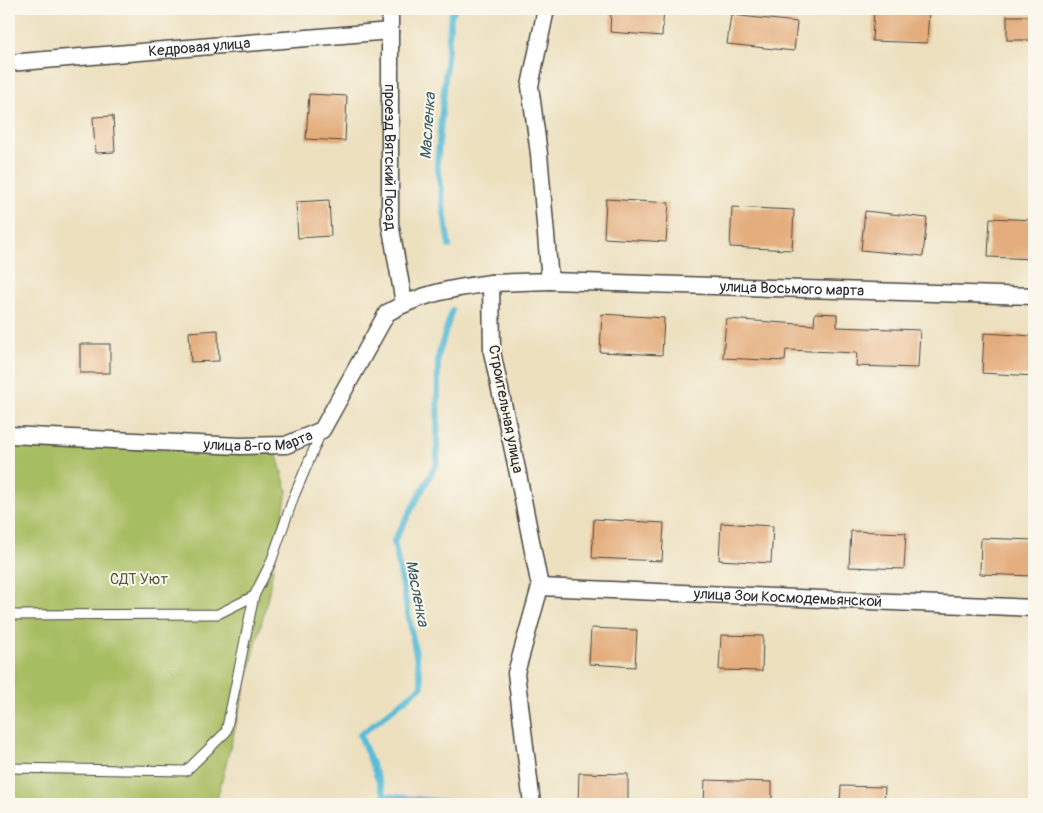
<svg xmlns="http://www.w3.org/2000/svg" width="1043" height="813" viewBox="0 0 1043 813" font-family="Pangolin,sans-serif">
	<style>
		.green { fill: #a7bd62; stroke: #697446 }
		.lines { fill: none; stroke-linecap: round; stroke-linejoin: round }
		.stream { stroke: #5abcd8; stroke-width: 6 }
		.building { fill: #e4ad7d }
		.service-casing { stroke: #484641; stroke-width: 11 }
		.minor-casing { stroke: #484641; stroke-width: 19 }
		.service { stroke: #fff; stroke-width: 9 }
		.minor { stroke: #fff; stroke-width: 16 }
		.labels { text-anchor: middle; stroke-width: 4; stroke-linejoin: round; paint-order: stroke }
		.street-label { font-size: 15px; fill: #2b2b2b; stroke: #fbf7ec }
		.park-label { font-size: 15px; fill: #50573c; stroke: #fbf7ec }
		.water-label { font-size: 16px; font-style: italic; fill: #3b5e68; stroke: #fbf7ec }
	</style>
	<rect width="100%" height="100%" fill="#fbf7ec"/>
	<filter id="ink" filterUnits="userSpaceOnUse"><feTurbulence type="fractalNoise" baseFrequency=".02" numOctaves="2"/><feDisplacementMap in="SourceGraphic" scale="10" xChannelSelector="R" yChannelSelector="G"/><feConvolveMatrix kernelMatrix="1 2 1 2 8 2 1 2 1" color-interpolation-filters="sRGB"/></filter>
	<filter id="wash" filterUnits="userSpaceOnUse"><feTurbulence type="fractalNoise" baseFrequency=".0096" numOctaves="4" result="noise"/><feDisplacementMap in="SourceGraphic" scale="20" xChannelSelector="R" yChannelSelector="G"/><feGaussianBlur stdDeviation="1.12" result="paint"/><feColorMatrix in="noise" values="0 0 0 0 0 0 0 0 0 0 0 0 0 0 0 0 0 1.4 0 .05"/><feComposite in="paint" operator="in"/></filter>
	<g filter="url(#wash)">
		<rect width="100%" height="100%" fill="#ece0bf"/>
		<polygon class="green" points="9,445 276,452 287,491 268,597 216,804 9,804"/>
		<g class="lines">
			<g class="stream">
				<polyline points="449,246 437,164 451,15 455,9"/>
				<polyline points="448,804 447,802 385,796 360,735 422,686 394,541 437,463 438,357 452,310"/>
			</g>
		</g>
		<g id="blocks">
			<g class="building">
				<polygon points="611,9 664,9 662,36 610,32"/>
				<polygon points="874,9 929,9 927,43 872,41"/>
				<polygon points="731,15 797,22 794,51 727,44"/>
				<rect x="1007" y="16" width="27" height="24"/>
				<polygon points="309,94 347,96 345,141 306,139"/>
				<polygon points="113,116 115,152 95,153 93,117"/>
				<polygon points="606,199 669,203 666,242 604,238"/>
				<polygon points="329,200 331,236 298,238 296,202"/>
				<polygon points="732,207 794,210 792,250 730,247"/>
				<polygon points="865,211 927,218 923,256 861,250"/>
				<polygon points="990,218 1034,220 1034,259 988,257"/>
				<polygon points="815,313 837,314 837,327 920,330 918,368 856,366 857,353 786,350 785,361 723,358 726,319 814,325"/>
				<polygon points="602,314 664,318 662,355 600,352"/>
				<polygon points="218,330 219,361 191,362 189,332"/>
				<polygon points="984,333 1034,336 1034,376 982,373"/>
				<rect x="80" y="344" width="30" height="29"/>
				<polygon points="594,519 664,523 662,561 592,558"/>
				<polygon points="721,523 773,526 771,563 719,560"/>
				<polygon points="851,531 906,533 904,569 849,567"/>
				<polygon points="981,538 1034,540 1033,576 980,574"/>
				<polygon points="591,628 637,630 635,667 589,664"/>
				<polygon points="721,635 763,636 762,671 719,670"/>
				<polygon points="579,773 628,774 628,804 578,804"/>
				<polygon points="705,780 772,782 772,804 704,804"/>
				<polygon points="841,786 885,787 884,804 840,804"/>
			</g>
		</g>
	</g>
	<g filter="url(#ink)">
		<use href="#blocks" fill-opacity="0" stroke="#484641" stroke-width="1"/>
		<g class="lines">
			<defs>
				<g id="service">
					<polyline points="9,615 218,614 254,596 271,562 294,496 322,430"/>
					<polyline points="9,768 186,771 226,732 254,596"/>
				</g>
				<g id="minor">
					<path id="s1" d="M390,9V223L404,303"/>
					<path id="s2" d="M9,63L390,31"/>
					<path id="s3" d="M550,281L1034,296"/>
					<path id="s4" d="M9,435L240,446L286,445L322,430L387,313C419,294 454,288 491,283"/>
					<path id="s5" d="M540,587L1034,608"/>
					<polyline points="532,804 516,673 540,587 517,469 492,352 491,283 550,281 539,154 530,86 546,9"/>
				</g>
			</defs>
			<use href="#service" class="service-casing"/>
			<use href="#minor" class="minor-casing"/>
			<use href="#service" class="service"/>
			<use href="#minor" class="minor"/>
		</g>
	</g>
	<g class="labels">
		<g class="street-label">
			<text dy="5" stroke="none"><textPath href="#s2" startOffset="191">Кедровая улица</textPath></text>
			<text dy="5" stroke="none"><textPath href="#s1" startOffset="148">проезд Вятский Посад</textPath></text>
			<text dy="5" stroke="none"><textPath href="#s3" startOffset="242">улица Восьмого марта</textPath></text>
			<text transform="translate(506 409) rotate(79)" y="5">Строительная улица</text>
			<text dy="5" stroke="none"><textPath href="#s4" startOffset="250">улица 8-го Марта</textPath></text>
			<text dy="5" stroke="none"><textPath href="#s5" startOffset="248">улица Зои Космодемьянской</textPath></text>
		</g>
		<g class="park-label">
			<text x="139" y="584">СДТ Уют</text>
		</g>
		<g class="water-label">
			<text transform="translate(427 126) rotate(-86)" y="6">Масленка</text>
			<text transform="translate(418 593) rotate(79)" y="6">Масленка</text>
		</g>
	</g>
	<rect width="1043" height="813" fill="none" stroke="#fbf7ec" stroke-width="30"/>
</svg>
